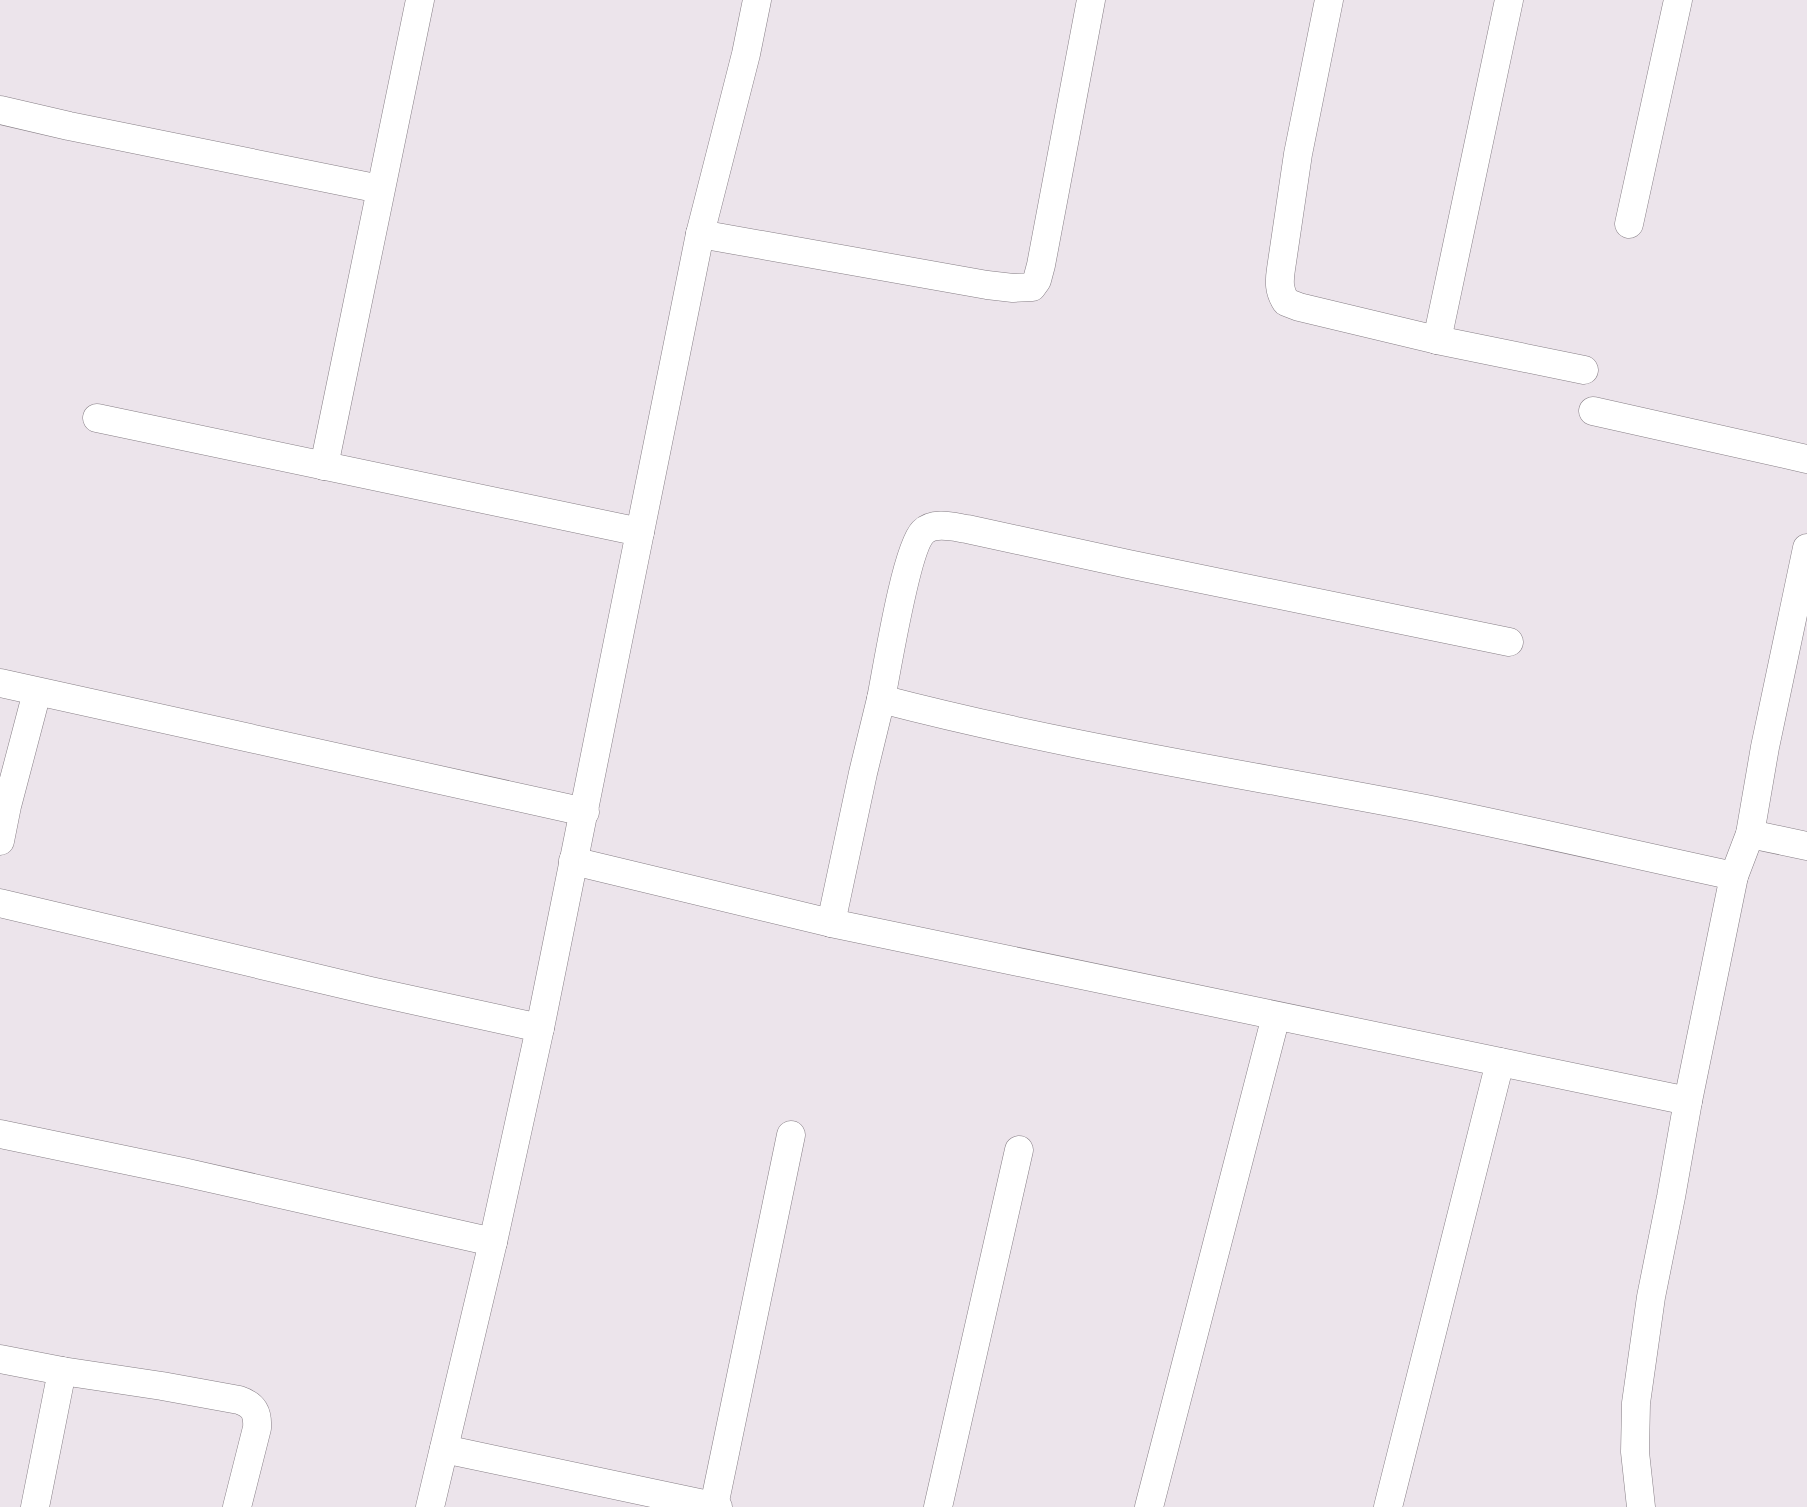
<svg xmlns="http://www.w3.org/2000/svg" width="1807" height="1507" viewBox="0 0 1807 1507" font-family="Raleway,sans-serif">
	<style>
		.lines { fill: none; stroke-linecap: round; stroke-linejoin: round }
		.street-casing { stroke: #867e85; stroke-width: 29 }
		.street { stroke: #fff; stroke-width: 28 }
	</style>
	<rect width="100%" height="100%" fill="#ece4eb"/>
	<g class="lines">
		<defs>
			<g id="street">
				<path d="M1329,0L1298,154L1281,269C1279,282 1279,291 1286,302L1299,307L1437,340L1584,370"/>
				<polyline points="0,110 69,126 380,189"/>
				<polyline points="1629,224 1678,0"/>
				<polyline points="700,234 987,285 1013,288 1032,287 1037,280 1041,265 1091,0"/>
				<polyline points="1437,340 1509,0"/>
				<polyline points="1593,411 1807,459"/>
				<polyline points="97,418 640,532 540,1028 493,1242 430,1507"/>
				<polyline points="324,466 420,0"/>
				<polyline points="640,532 700,234 746,54 757,0"/>
				<polyline points="0,683 585,812"/>
				<path d="M881,699C887,669 906,549 923,532C934,521 954,527 967,529L1128,564L1509,642"/>
				<polyline points="1750,834 1807,846"/>
				<polyline points="0,841 7,806 37,692"/>
				<polyline points="573,861 831,923 1688,1101 1734,876 1750,834 1765,747 1807,548"/>
				<polyline points="0,903 371,991 540,1028"/>
				<path d="M831,923L863,773L881,699C1061,746 1244,774 1426,809C1529,830 1632,854 1734,876"/>
				<polyline points="0,1134 183,1172 493,1242"/>
				<polyline points="0,1359 62,1371 35,1507"/>
				<path d="M62,1371L162,1386L239,1400C254,1405 258,1413 257,1428L237,1507"/>
				<polyline points="444,1449 718,1507"/>
				<polyline points="714,1506 791,1135"/>
				<polyline points="938,1507 1019,1150"/>
				<polyline points="1149,1507 1276,1016"/>
				<polyline points="1388,1507 1500,1062"/>
				<polyline points="1641,1507 1635,1452 1636,1403 1651,1297 1671,1197 1688,1101"/>
			</g>
		</defs>
		<use href="#street" class="street-casing"/>
		<use href="#street" class="street"/>
	</g>
</svg>
